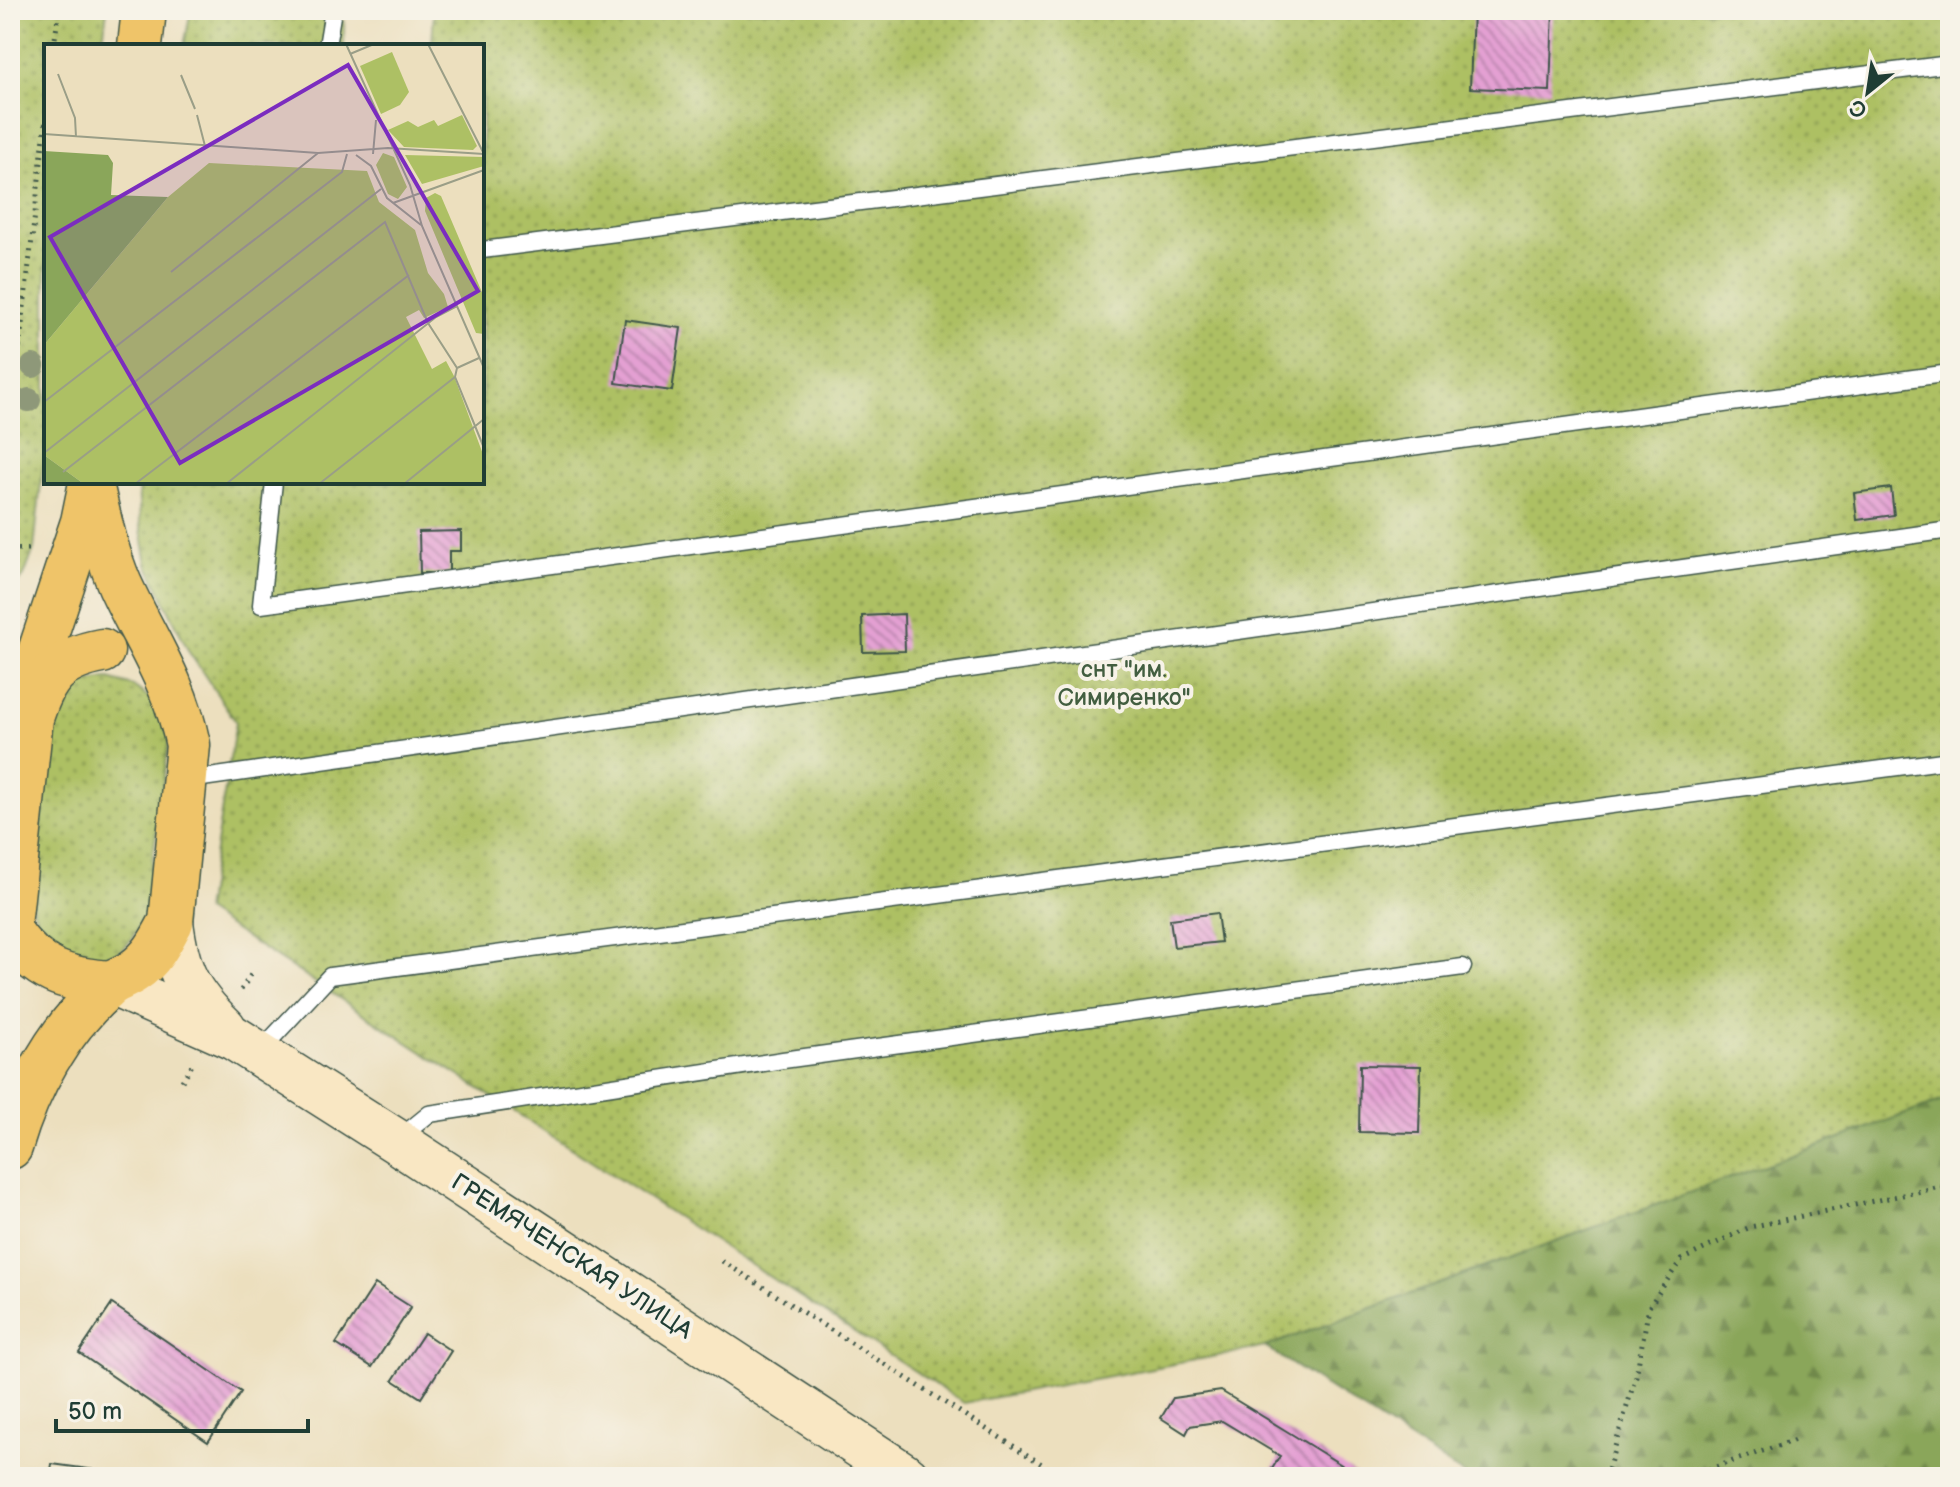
<svg xmlns="http://www.w3.org/2000/svg" width="1960" height="1487" viewBox="0 0 1960 1487" font-family="'Balsamiq Sans',sans-serif">
	<style>
		.grass { fill: url(#grass-dots); stroke: #667e4c; stroke-width: 2 }
		.forest { fill: url(#forest-firs); stroke: #547247; stroke-width: 2 }
		.building { fill: url(#building-back-hatch) }
		.lines { fill: none; stroke-linecap: round; stroke-linejoin: round }
		.service-casing { stroke: #3e5549; stroke-width: 19 }
		.secondary-casing { stroke: #3e5549; stroke-width: 47 }
		.primary-casing { stroke: #3e5549; stroke-width: 47 }
		.path { stroke: #3e5549; stroke-width: 5; stroke-dasharray: 2 6; stroke-linecap: butt }
		.service { stroke: #fff; stroke-width: 16 }
		.secondary { stroke: #f9e7c3; stroke-width: 44 }
		.primary { stroke: #efc469; stroke-width: 44 }
		.tree { fill: #8e9879 }
		.labels { text-anchor: middle; stroke-width: 8; stroke-linejoin: round; paint-order: stroke }
		.park-label { font-size: 24px; fill: #425e40; stroke: #f7f3e8 }
		.street-label { font-size: 24px; fill: #1f3d34; stroke: #f7f3e8 }
		.inset-road { fill: none; stroke: #9a9e87; stroke-width: 2 }
		.view { fill: #7b2cbf; fill-opacity: 0.15; stroke: #7b2cbf; stroke-width: 4 }
		.inset-edge { fill: none; stroke: #1f3d34; stroke-width: 4 }
	</style>
	<defs>
		<pattern id="grass-dots" width="8" height="8" patternUnits="userSpaceOnUse" patternTransform="scale(2)"><rect width="8" height="8" fill="#adc064"/><path d="M2 2h.1M6 6h.1" fill="none" stroke="#8c9d53" stroke-width="1.8" stroke-linecap="round"/></pattern>
		<pattern id="forest-firs" width="22" height="20" patternUnits="userSpaceOnUse" patternTransform="scale(2)"><rect width="22" height="20" fill="#8aa65a"/><path d="M5 1l3.5 6h-7zM16 11l3.5 6h-7z" fill="#70884b"/></pattern>
		<pattern id="building-back-hatch" width="6" height="6" patternUnits="userSpaceOnUse" patternTransform="scale(2)"><rect width="6" height="6" fill="#e4a0d3"/><path d="M-1 5l2 2M0 0l6 6M5-1l2 2" fill="none" stroke="#b884ac"/></pattern>
	</defs>
	<rect width="100%" height="100%" fill="#f7f3e8"/>
	<filter id="ink" filterUnits="userSpaceOnUse"><feTurbulence type="fractalNoise" baseFrequency=".0125" numOctaves="2"/><feDisplacementMap in="SourceGraphic" scale="16" xChannelSelector="R" yChannelSelector="G"/><feConvolveMatrix kernelMatrix="1 2 1 2 8 2 1 2 1" color-interpolation-filters="sRGB"/></filter>
	<filter id="wash" filterUnits="userSpaceOnUse"><feTurbulence type="fractalNoise" baseFrequency=".006" numOctaves="4" result="noise"/><feDisplacementMap in="SourceGraphic" scale="32" xChannelSelector="R" yChannelSelector="G"/><feGaussianBlur stdDeviation="1.8" result="paint"/><feColorMatrix in="noise" values="0 0 0 0 0 0 0 0 0 0 0 0 0 0 0 0 0 1.4 0 .05"/><feComposite in="paint" operator="in"/></filter>
	<g filter="url(#wash)">
		<rect width="100%" height="100%" fill="#ecdfbe"/>
		<g class="grass">
			<polygon points="10,10 107,10 102,46 46,46 46,435 34,549 24,576 10,593"/>
			<polygon points="191,10 254,10 344,21 344,46 184,46"/>
			<polygon points="434,10 1950,10 1950,1098 1265,1347 964,1403 205,911 236,722 189,652 147,564 140,523 138,482 482,482 482,46 432,46"/>
			<path d="M109,679L133,686L152,700L169,738L145,914C138,927 130,947 115,954C111,956 102,956 97,956C61,960 39,933 31,902L53,716C68,687 76,682 109,679Z"/>
		</g>
		<polygon class="forest" points="1950,1098 1950,1477 1468,1477 1265,1347"/>
		<g id="blocks">
			<g class="building">
				<polygon points="1473,10 1553,10 1550,91 1470,88"/>
				<polygon points="625,320 681,328 672,391 616,383"/>
				<polygon points="1891,488 1894,515 1857,520 1854,493"/>
				<polygon points="461,531 461,551 449,551 449,573 420,573 419,532"/>
				<polygon points="904,614 905,651 863,652 862,616"/>
				<polygon points="1217,913 1221,942 1174,947 1170,919"/>
				<polygon points="1360,1065 1421,1066 1419,1133 1359,1132"/>
				<polygon points="375,1284 411,1307 372,1367 336,1344"/>
				<polygon points="112,1304 241,1392 208,1442 79,1353"/>
				<polygon points="424,1333 451,1351 421,1398 393,1380"/>
				<polygon points="1221,1391 1293,1435 1361,1477 1267,1477 1280,1456 1222,1421 1190,1426 1186,1434 1161,1418 1173,1398"/>
				<polygon points="52,1464 126,1474 126,1477 50,1477"/>
			</g>
		</g>
	</g>
	<g filter="url(#ink)">
		<use href="#blocks" fill-opacity="0" stroke="#3e5549" stroke-width="2"/>
		<g class="lines">
			<defs>
				<g id="service">
					<polyline points="327,46 333,10"/>
					<polyline points="482,250 1950,64"/>
					<polyline points="274,482 261,605 1950,373"/>
					<polyline points="188,780 1950,530"/>
					<polyline points="259,1052 330,976 1950,760"/>
					<polyline points="397,1140 429,1114 783,1060 1463,967"/>
				</g>
				<g id="secondary">
					<path d="M171,922C177,971 188,994 224,1028"/>
					<polyline points="111,983 234,1038 396,1141 907,1477"/>
				</g>
				<g id="primary">
					<polyline points="140,46 144,10"/>
					<polyline points="33,699 40,652 83,522 90,488"/>
					<path d="M10,916L31,718C44,676 58,659 102,651"/>
					<path d="M10,932C37,971 65,980 111,983"/>
					<path d="M10,1147C28,1086 59,1029 108,986C115,979 126,977 134,971C152,959 161,941 171,922L188,745C175,681 146,642 120,585C106,553 99,518 91,484"/>
				</g>
			</defs>
			<use href="#service" class="service-casing"/>
			<use href="#secondary" class="secondary-casing"/>
			<use href="#primary" class="primary-casing"/>
			<g class="path">
				<polyline points="54,46 59,10"/>
				<polyline points="10,427 46,119"/>
				<polyline points="10,549 33,549"/>
				<polyline points="241,990 252,973"/>
				<polyline points="182,1081 194,1062"/>
				<polyline points="722,1261 1062,1477"/>
				<polyline points="1606,1477 1636,1376 1649,1307 1681,1260 1750,1227 1950,1185"/>
				<polyline points="1686,1477 1798,1439"/>
			</g>
			<use href="#service" class="service"/>
			<use href="#secondary" class="secondary"/>
			<use href="#primary" class="primary"/>
		</g>
		<g class="tree">
			<circle cx="33" cy="366" r="12"/>
			<circle cx="29" cy="400" r="12"/>
		</g>
	</g>
	<g class="labels">
		<g class="park-label">
			<text x="1124" y="677">снт "им.<tspan x="1124" dy="28">Симиренко"</tspan></text>
		</g>
		<g class="street-label">
			<text transform="translate(572 1256) rotate(33)" y="8">ГРЕМЯЧЕНСКАЯ УЛИЦА</text>
		</g>
	</g>
	<g transform="translate(44 44)">
		<rect width="440" height="440" fill="#ecdfbe"/>
		<path d="M418,71L433,102L429,106L360,103L344,86L364,77L374,83L390,76L394,82ZM339,109L350,113L363,143L354,155L344,150L332,121ZM361,111L440,113V122L378,140ZM165,119L323,127L335,158L371,186L384,229L400,250L404,263L380,274L375,266L362,273L388,325L402,317L410,332L440,413V440H40L0,411V301L124,153ZM391,149L397,152L440,253V290L432,289L381,167L382,154Z" fill="#adc064"/>
		<path d="M0,107L64,111L69,119L67,151L124,153L0,301ZM0,411L40,440H0Z" fill="#8aa65a"/>
		<path d="M348,8L365,48L356,61L337,70L316,22Z" fill="#adc064"/>
		<path class="inset-road" d="M302,0L366,141L378,182L440,324M384,0L440,110M306,10L330,0M14,30L31,74L32,93M137,31L151,65M153,71L161,102M0,90L274,109L344,104L440,110M329,110L332,76M312,111L327,122L343,154L377,181M349,159L440,126M127,228L274,109M413,324L435,314M0,358L298,128L303,110M0,409L337,145M19,428L341,178L384,279L413,324L411,333L440,404M91,440L365,231M182,440L392,273L413,262M275,440L411,333M360,440L440,375"/>
		<path class="view" d="M304,21L434,247L136,419L6,193Z"/>
		<rect width="440" height="440" class="inset-edge"/>
	</g>
	<rect width="1960" height="1487" fill="none" stroke="#f7f3e8" stroke-width="40"/>
	<g transform="translate(1868 92) rotate(210)" stroke="#f7f3e8" stroke-width="6" paint-order="stroke">
	<path d="M0-6L14 30L0 20L-14 30Z" fill="#1f3d34"/>
	<text y="-12" font-size="22" font-weight="bold" text-anchor="middle" fill="#1f3d34">С</text>
	</g>
	<path d="M56 1419v12h252v-12" fill="none" stroke="#1f3d34" stroke-width="4"/>
	<text x="68" y="1419" font-size="24" fill="#1f3d34" stroke="#f7f3e8" stroke-width="6" paint-order="stroke">50 m</text>
</svg>
